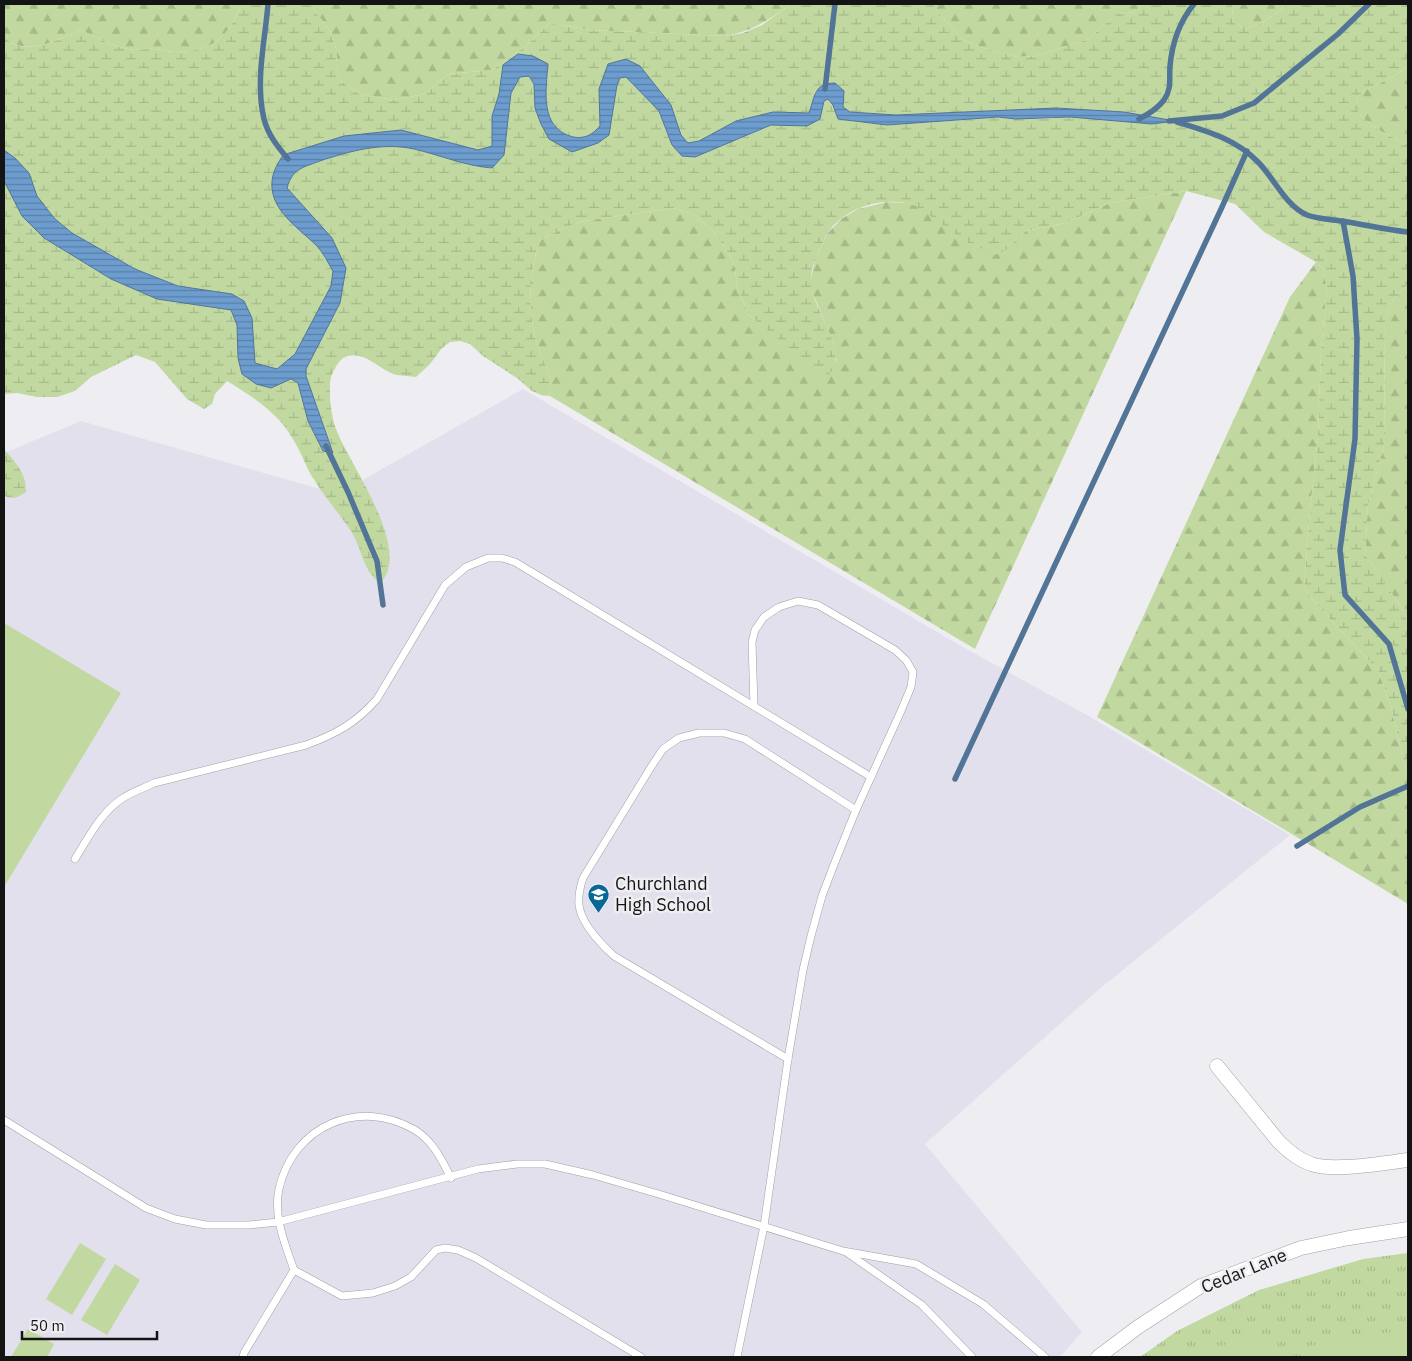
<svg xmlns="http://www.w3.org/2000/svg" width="1412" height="1361" viewBox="0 0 1412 1361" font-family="'IBM Plex Sans',sans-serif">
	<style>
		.built { fill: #e1e0ec }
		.grass { fill: url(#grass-tufts) }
		.forest { fill: url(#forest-firs) }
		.wetland { fill: url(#wetland-marsh) }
		.pitch { fill: #c1d9a0 }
		.water { fill: url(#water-rules); stroke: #527497 }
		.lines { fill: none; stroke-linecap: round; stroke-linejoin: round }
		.stream { stroke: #527497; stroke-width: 5.5 }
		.lane-casing { stroke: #a0a0a4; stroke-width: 8 }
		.street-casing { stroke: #a0a0a4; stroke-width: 15 }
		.lane { stroke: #fff; stroke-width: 7 }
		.street { stroke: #fff; stroke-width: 14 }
		.labels { text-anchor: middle; stroke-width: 5; stroke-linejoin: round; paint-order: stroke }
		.poi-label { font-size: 18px; fill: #141415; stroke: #eeeef2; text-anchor: start }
		.street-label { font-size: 18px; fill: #141415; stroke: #eeeef2 }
	</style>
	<defs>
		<pattern id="grass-tufts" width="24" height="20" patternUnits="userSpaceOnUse" patternTransform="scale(1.25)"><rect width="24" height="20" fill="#c1d9a0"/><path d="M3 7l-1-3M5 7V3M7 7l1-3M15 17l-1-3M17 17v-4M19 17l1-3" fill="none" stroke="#a5b989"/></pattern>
		<pattern id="forest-firs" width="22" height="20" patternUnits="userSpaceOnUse" patternTransform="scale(1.25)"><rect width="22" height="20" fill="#c1d9a0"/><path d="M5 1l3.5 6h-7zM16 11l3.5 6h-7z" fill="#a5b989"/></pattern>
		<pattern id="wetland-marsh" width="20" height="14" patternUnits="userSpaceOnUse" patternTransform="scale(1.25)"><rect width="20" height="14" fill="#c1d9a0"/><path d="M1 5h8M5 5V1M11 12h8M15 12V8" fill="none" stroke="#a5b989"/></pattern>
		<pattern id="water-rules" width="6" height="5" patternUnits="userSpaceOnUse" patternTransform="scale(1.25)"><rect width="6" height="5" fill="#6d9dcf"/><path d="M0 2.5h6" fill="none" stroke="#587fa7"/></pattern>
	</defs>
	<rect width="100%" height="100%" fill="#eeeef2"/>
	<polygon class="built" points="523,389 961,646 1092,718 1290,835 1097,991 925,1144 1082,1332 1060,1357 4,1357 4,453 81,421 338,494"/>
	<polygon class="grass" points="1408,1253 1408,1357 1140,1357 1177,1331 1259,1290 1363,1259"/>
	<g class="forest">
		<path d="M4,4H241C228,40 211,52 173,52C166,51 160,49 154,49C147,48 141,50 134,50C115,48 97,37 80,30C58,40 25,58 4,37Z"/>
		<path d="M310,4H791C768,20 754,31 725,36L591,30L550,23L527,45L492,70L448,74L425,94L393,100L359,94L338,79L336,48L329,30Z"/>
		<polygon points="933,4 1144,4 1134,12 1116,14 1089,39 1036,56 1017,57 980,47 962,39 936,10"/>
		<polygon points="1233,4 1288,4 1264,22 1246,29 1234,23 1232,9"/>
		<path d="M1408,66V145C1389,135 1365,126 1355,106L1358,97L1365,90L1393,77Z"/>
		<path d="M1186,191L975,649L550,396C555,377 541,359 536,340C527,307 529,272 540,240L566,227L584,221L673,208L693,214L715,233L732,259L735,268L737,287L749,315L781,340L836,361L833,342L811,289V279L815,260L827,234L841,219L858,209L887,202L907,203L1019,237L1026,231L1065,223L1110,203Z"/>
		<polygon points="1316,262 1323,269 1327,288 1321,350 1318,437 1310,510 1304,589 1326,615 1378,670 1391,707 1404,764 1408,774 1408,904 1097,717 1290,297"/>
		<polygon points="1408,284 1408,624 1403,610 1365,554 1368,504 1384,446 1385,319 1393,300"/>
	</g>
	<g class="wetland">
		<path d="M241,4H310L329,30L336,48L338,79L359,94L393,100L425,94L448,74L492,70L527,45L550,23L591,30L725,36L743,33L762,25L791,4H933L936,10L962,39L980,47L1017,57L1036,56L1089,39L1116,14L1134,12L1144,4H1233L1232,9L1234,23L1246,29L1264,22L1288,4H1408V66L1393,77L1365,90L1358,97L1355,106C1365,126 1389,135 1408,145V284L1393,300L1385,319L1384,446L1368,504L1365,554L1403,610L1408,624V774L1404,764L1391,707L1378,670L1326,615L1304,589L1310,510L1318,437L1321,350L1327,288L1323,269L1316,262L1264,232L1235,204L1186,191L1110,203L1065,223L1026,231L1019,237L1015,246L995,255L967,242L916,206C887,195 845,206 827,234C824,239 822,245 819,251C815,260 811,270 811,280C810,310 853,351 827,377L817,376L809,370L781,341L749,315L737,287L735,268L732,259L715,233L693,214L673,208L584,221L566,227L540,240C529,272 527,308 536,340C541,359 555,377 550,396L541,395L532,391L517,378L483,356L470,344L460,341L450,342L442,348L430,364L416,377C409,376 403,376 397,375C381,371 365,351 348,356C340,358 337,365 333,372C329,380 330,388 330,398C331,411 333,422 338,434C352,467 413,552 380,583C363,571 362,549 351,531C338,512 323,495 311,475C305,464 301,452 294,441C279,413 253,397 227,381L215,394L212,404L204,409L187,399L155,362L136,355L91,377L75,391L57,397H37L17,393L4,394V181L22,216L44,238L111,279L231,310L237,325L238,358L298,383L308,421L323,451L333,453L306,376V369L340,303L345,268L287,188C294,166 304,167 324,160C352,150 384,142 414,149C440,155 465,166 492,168L504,154L511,93L520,77L529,76L534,84L535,109L572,152L609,135L617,85L620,78L626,77L659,111L672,146L737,140L771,125H807L820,119L824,101L828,99L833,105L838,119L887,125L998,117C1040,122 1083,116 1124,112L896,115L850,112L816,90L809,113L773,112L736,121L699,141L688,143L681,135L671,105L640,66L599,89L600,126C592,135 585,139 573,137C539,128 546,90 548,64L503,65L499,94L492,116L493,146L478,150L401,130L344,136L283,155L274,171L292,224L318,247L333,271L332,286L295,354L277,369L255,364L252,318L244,301L232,294L179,286L135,269L72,233L54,218L37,196L29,173L15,158L4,150V37C25,58 58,40 80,30C97,37 115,48 134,50C141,50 147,48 153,49C160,49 166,51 172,52C211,52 228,40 241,4Z"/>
		<path d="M4,449C15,462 27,474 26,492C18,497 12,501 4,495Z"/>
	</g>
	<g class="pitch">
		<polygon points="4,623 121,693 4,887"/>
		<polygon points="80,1243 106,1259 72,1315 46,1299"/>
		<polygon points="115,1264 140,1280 107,1335 81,1320"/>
		<polygon points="28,1329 54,1344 47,1357 11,1357"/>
		<polygon points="1408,1329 1408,1357 1311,1357 1309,1346"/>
		<polygon points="1276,1335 1280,1357 1171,1357 1171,1355"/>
	</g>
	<path class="water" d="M518,54L533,56L548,64C546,90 539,128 573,137C585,139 592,135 600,126L599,89L608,64L626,59L640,66L671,105L681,135L688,143L699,141L736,121L773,112L809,113C815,96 814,83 835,83L844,91L843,107L850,112L896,115L1056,108L1124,112L1175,121L1152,124L1070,117L1016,119L998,117L887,125L838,119L833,105L828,99L824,101L820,119L807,126L771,125L695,157L682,156L672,145L659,111L626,77L620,78L617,85L609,135L598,143L572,152L549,139L541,124L535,108L534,84L529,76L520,77L511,93L504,155L492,168C465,166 440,155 414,149C382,142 350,151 320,161C302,168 293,168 287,188L332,238L346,268L340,303L306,369V376L333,453L323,451L308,421L298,383L291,379L271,388L256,384L242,374L238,358L237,325L231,310L157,299L111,279L44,238L22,216L4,181V150L15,158L29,173L37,196L54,218L72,233L135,269L178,286L232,294L244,301L252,318L255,363L277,369L295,354L331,286L333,271C328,263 323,252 316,245C296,226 263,205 274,172C276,166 280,160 283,155L344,136L401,130L478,150L492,146V116L499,94L503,65Z"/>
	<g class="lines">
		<g class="stream">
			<path d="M268,4C265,41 255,82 264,119C268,135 278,147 288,159"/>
			<polyline points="825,89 835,4"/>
			<path d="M1139,119C1147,115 1158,108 1164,100C1172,89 1169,78 1170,66C1172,44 1180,21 1194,4"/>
			<polyline points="1169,121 1222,116 1254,103 1338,34 1369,4"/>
			<path d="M1177,122C1207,131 1236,139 1258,162C1274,178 1285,205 1307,215C1317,219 1330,219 1341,221C1363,224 1385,230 1408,232"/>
			<polyline points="1343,221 1353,276 1357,339 1355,439 1340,550 1345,595 1389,644 1408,709"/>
			<polyline points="326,446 348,492 377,561 383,605"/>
			<polyline points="955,779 1222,207 1247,151"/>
			<polyline points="1297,846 1360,807 1408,786"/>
		</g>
		<defs>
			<g id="lane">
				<path d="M75,859C88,838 101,812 123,798C132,792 144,788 154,783L306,745C336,734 356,723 377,699L445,585L466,567L488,558H502L515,562L871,777"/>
				<path d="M788,1059L614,956C601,944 581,923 579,905C578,895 580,887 583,878L651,767L663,749L679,738L699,733H724L745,739L856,810"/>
				<polyline points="4,1120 146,1208 175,1219 206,1225 249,1225 278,1222 478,1169 517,1164 545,1164 593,1175 662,1195 843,1251 916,1264 983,1304 1045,1357"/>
				<polyline points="846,1252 922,1305 972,1357"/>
				<polyline points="294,1270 342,1296 373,1293 395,1286 411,1277 436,1250 445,1248 458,1250 476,1258 641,1357"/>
				<path d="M243,1357L244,1353L294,1270C285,1244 273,1216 279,1189C293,1126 359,1097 415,1130C433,1141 442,1160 451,1178"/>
				<polyline points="737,1357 764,1226 788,1059 803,970 811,936 822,896 835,862 856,810 901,711 911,687 913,672 906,660 895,650 818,605 798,601 779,607 764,617 755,630 752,642 754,706"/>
			</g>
			<g id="street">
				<path d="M1217,1066L1279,1142C1288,1151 1299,1160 1311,1164C1332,1172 1384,1163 1408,1160"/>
				<polyline points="1098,1357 1138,1327 1201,1286 1301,1248 1349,1238 1408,1229"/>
			</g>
		</defs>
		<use href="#lane" class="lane-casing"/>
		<use href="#street" class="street-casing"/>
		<use href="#lane" class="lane"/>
		<use href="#street" class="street"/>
	</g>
	<defs>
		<symbol id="school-pin" viewBox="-11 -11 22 30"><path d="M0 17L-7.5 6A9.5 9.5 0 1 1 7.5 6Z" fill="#086796" stroke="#eeeef2"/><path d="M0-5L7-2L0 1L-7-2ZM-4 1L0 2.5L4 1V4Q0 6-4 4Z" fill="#fff"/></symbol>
	</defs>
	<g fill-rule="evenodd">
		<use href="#school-pin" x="586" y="882" width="25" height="34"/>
	</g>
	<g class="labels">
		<g class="poi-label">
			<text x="615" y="890">Churchland<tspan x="615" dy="21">High School</tspan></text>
		</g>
		<g class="street-label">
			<text transform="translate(1244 1271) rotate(-22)" y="6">Cedar Lane</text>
		</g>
	</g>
	<rect width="1412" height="1361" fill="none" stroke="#141415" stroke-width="10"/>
	<path d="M22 1331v8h135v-8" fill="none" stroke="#141415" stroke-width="2.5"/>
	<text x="30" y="1331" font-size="15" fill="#141415" stroke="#eeeef2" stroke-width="4" paint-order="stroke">50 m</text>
</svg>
